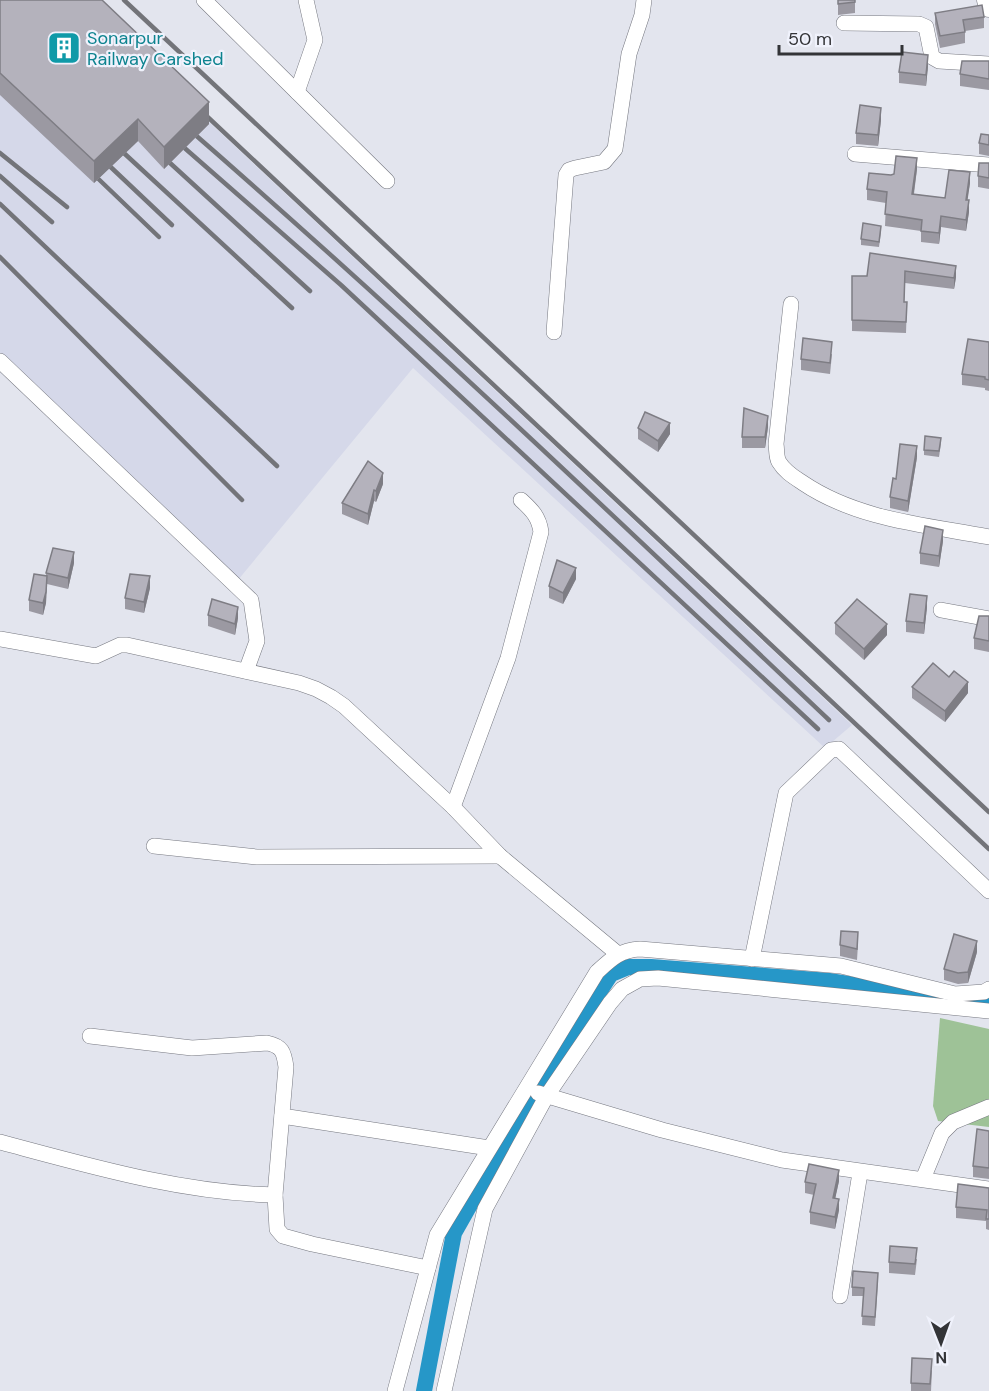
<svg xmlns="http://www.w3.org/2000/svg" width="989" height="1391" viewBox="0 0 989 1391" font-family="'DM Sans',sans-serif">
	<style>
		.built { fill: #d5d8e9 }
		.green { fill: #9ec297 }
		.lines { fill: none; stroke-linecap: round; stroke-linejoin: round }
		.canal { stroke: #2697c8; stroke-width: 16 }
		.minor-casing { stroke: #767880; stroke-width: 16 }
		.tertiary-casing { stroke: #767880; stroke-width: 21 }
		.minor { stroke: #fff; stroke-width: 15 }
		.tertiary { stroke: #fff; stroke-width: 20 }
		.rail { stroke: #737479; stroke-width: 4.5 }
		.wall { fill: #9b99a2 }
		.shaded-wall { fill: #7e7d84 }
		.building { fill: #b4b2bc; stroke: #7e7d84; stroke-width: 1.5 }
		.labels { text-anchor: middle; stroke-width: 4.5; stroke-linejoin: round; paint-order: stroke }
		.culture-label { font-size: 18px; fill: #0d838f; stroke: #f0f2fc; text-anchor: start }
	</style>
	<rect width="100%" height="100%" fill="#e3e5ee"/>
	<polygon class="built" points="0,0 79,0 852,725 825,748 413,368 238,580 0,353"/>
	<polygon class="green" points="940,1018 989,1029 989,1127 938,1121 933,1106"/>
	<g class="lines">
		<polyline class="canal" points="424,1391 454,1233 534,1092 611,974 628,967 651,967 829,981 957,1001 977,1003 989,1000"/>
		<defs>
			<g id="minor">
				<polyline points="204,0 387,181"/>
				<polyline points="844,23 919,24 926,27 932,57 939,61 989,64"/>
				<polyline points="297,92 315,40 306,0"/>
				<polyline points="855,154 989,165"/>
				<path d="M791,304L776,444C777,450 776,457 779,462C785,472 794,477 803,483C858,520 926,525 989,537"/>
				<polyline points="554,332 566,175 569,170 575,168 604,162 615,149 629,54 642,15 644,0"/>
				<polyline points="0,361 251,600 257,641 246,671"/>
				<polyline points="941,610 989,619"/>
				<polyline points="0,639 96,656 120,645 127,645 299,683 316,689 331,697 344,706 453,807 500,856 618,954"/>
				<path d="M453,807L508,658L541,532C539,517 532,510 521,500"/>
				<polyline points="154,846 257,857 500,856"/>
				<polyline points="752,959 786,793 831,750 839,749 989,891"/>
				<path d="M90,1036L192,1048L267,1043C282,1046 284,1052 286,1067L275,1195L277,1229L283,1236L312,1244L428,1268"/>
				<polyline points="538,1093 662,1130 782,1160 989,1189"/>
				<polyline points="282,1116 489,1148"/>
				<path d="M0,1142C90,1166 182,1193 275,1195"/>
				<polyline points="923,1179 942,1133 953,1122 989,1107"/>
				<polyline points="840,1296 860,1173"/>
				<path d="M395,1391L437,1235L597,972C611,959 620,950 640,949L841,966L955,994L984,992L989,989"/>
				<polyline points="444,1391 485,1209 546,1097 610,1003 622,989 640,979 658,978 989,1011"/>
			</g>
			<polyline id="tertiary" points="987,0 989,7"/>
		</defs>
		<use href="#minor" class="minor-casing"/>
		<use href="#tertiary" class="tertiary-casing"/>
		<use href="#minor" class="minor"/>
		<use href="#tertiary" class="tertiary"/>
		<g class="rail">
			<polyline points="124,0 989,812"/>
			<polyline points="197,107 989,849"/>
			<path d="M184,125C405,317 617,519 829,720"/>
			<polyline points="172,137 341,285 818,729"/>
			<polyline points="113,143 292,308"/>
			<polyline points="158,152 310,291"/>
			<polyline points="0,153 67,207"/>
			<polyline points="99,156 172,225"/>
			<polyline points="87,168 159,237"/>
			<polyline points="0,176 52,222"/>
			<polyline points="0,204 277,466"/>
			<polyline points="0,257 242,500"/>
		</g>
	</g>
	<g class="wall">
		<polygon points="0,0 209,124 164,169 138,141 94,183 0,95"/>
		<polygon points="838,0 855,0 855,13 838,15"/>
		<polygon points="935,13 984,17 984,28 965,31 965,43 940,48 935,24"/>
		<polygon points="989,61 989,90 960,86 960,74"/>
		<polygon points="928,66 926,86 899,83 899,72"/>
		<polygon points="881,120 878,146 856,144 856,133"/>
		<polygon points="989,135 989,156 979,154 979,143"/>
		<polygon points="989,163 989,189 978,187 978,176"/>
		<polygon points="917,169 914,194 945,198 970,183 967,200 969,212 966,231 941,227 939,244 921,242 921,231 885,226 886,203 867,200 867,189 891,175"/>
		<polygon points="881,232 879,247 861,245 861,239"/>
		<polygon points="870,253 956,277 954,289 905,283 904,302 907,302 906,333 852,331 852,276 867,276"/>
		<polygon points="989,342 989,391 985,390 985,388 962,385 962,374"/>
		<polygon points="832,354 830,374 801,370 801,359"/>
		<polygon points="768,427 765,448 742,448 742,437"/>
		<polygon points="638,428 670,434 658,452 638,439"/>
		<polygon points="941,443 939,457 924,455 924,450"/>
		<polygon points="917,457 908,512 890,508 890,497 896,479"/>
		<polygon points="383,484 376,502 374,501 368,525 342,514 342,503"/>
		<polygon points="943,541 939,567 920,564 920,553"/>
		<polygon points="74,563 68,589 47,584 46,603 43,615 29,611 29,600 46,576 46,573"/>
		<polygon points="576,579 563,604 549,598 549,586"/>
		<polygon points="150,588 144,613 125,609 125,598"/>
		<polygon points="927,607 924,634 906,632 906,621"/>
		<polygon points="208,615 238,618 235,635 208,626"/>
		<polygon points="989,616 989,652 974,649 974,638"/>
		<polygon points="835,623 887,635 864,660 835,634"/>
		<polygon points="912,687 968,693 945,722 912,698"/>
		<polygon points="858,944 857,960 840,956 840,945"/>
		<polygon points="977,952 968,983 958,984 944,980 944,969"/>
		<polygon points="989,1131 989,1179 973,1177 973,1166"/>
		<polygon points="839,1181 835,1198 839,1210 835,1229 810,1224 810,1212 814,1195 805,1193 805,1182"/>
		<polygon points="989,1188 989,1230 986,1229 986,1221 956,1218 956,1207"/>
		<polygon points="917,1259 915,1275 889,1273 889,1262"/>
		<polygon points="878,1282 875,1326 862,1325 863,1296 852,1296 852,1287"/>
		<polygon points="932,1370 931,1391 911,1391 911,1383"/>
	</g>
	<g class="shaded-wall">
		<polygon points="928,55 928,66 926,86 926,75"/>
		<polygon points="209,102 209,124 164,169 164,147"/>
		<polygon points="881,108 881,120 878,146 878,135"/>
		<polygon points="138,119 138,141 94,183 94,161"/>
		<polygon points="917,158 917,169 912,205 912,194"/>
		<polygon points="970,172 970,183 966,211 966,200"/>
		<polygon points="969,200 969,212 966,231 966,220"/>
		<polygon points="941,216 941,227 939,244 939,233"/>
		<polygon points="956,266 956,277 954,289 954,278"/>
		<polygon points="768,416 768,427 765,448 765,437"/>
		<polygon points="670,423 670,434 658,452 658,441"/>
		<polygon points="917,446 917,457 908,512 908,501"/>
		<polygon points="383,473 383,484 376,502 376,491"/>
		<polygon points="374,490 374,501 368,525 368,514"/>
		<polygon points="943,530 943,541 939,567 939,556"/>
		<polygon points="74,552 74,563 68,589 68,578"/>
		<polygon points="576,568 576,579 563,604 563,593"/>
		<polygon points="47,576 46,603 43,615 43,603"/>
		<polygon points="150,576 150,588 144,613 144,602"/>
		<polygon points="927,596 927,607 924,634 924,623"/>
		<polygon points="238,607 238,618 235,635 235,624"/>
		<polygon points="887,624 887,635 864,660 864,649"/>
		<polygon points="968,682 968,693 945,722 945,711"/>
		<polygon points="977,941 977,952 968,983 968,972"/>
		<polygon points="839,1170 839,1181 833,1209 833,1198"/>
		<polygon points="839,1199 839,1210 835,1229 835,1217"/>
	</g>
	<g class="building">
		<polygon points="0,0 102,0 209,102 164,147 138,119 94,161 0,73"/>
		<polygon points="838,0 855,0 855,2 838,4"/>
		<polygon points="982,5 984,17 963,20 965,32 940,36 935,13"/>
		<polygon points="902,52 928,55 926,75 899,72"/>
		<polygon points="962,61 989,61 989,79 960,74"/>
		<polygon points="860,105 881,108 878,135 856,133"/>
		<polygon points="981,134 989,135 989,145 979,143"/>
		<polygon points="896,156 917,158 912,194 945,198 949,170 970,172 966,200 969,200 966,220 941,216 939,233 921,231 922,220 885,214 887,192 867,189 869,173 891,175 894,174"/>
		<polygon points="979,163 989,163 989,178 978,176"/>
		<polygon points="863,223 881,226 879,242 861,239"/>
		<polygon points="870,253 956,266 954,278 905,271 904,302 907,302 906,322 852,320 852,276 867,276"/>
		<polygon points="803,338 832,342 830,363 801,359"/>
		<polygon points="968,339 989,342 989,380 985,379 985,377 962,374"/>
		<polygon points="744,408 768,416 765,437 742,437"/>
		<polygon points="645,412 670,423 658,441 638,428"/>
		<polygon points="925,436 941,438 939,451 924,450"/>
		<polygon points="900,444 917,446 908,501 890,497 893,478 896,479"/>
		<polygon points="368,461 383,473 376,491 374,490 368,514 342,503"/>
		<polygon points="925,526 943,530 939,556 920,553"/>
		<polygon points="53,548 74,552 68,578 46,573"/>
		<polygon points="557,560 576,568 563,593 549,586"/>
		<polygon points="34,574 47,576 46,592 43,603 29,600"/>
		<polygon points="130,574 150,576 144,602 125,598"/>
		<polygon points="910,594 927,596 924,623 906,621"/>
		<polygon points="212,599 238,607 235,624 208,615"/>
		<polygon points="857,599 887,624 864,649 835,623"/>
		<polygon points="979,616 989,616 989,641 974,638"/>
		<polygon points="933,663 949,677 954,671 968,682 945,711 912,687"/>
		<polygon points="841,931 858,932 857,949 840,945"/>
		<polygon points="954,934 977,941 968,972 958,973 944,969"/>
		<polygon points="977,1129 989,1131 989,1168 973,1166"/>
		<polygon points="809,1164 839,1170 833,1198 839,1199 835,1217 810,1212 816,1184 805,1182"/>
		<polygon points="958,1184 989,1188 989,1219 986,1219 987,1210 956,1207"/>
		<polygon points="890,1246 917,1248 915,1264 889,1262"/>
		<polygon points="853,1271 878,1273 875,1317 862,1316 864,1288 852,1287"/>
		<polygon points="912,1358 932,1359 930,1384 911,1383"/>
	</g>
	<defs>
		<symbol id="building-square" viewBox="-11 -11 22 22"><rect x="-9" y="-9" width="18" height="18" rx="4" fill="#0f9aa8" stroke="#f0f2fc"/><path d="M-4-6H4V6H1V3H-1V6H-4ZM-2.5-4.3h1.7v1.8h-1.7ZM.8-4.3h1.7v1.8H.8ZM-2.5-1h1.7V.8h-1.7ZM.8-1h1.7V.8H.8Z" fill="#fff"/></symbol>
	</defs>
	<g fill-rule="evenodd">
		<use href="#building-square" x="45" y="29" width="38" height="38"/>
	</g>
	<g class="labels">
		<g class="culture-label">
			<text x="87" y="44">Sonarpur<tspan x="87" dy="21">Railway Carshed</tspan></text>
		</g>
	</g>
	<g transform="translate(941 1343) rotate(179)" stroke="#f0f2fc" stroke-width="4.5" paint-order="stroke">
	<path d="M0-4.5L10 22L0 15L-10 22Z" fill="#333437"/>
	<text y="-9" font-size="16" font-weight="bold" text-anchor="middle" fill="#333437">N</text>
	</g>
	<path d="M779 45v9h123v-9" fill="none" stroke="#333437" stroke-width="3"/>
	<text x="788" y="45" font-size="18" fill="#333437" stroke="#f0f2fc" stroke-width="4.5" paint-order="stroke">50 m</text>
</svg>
